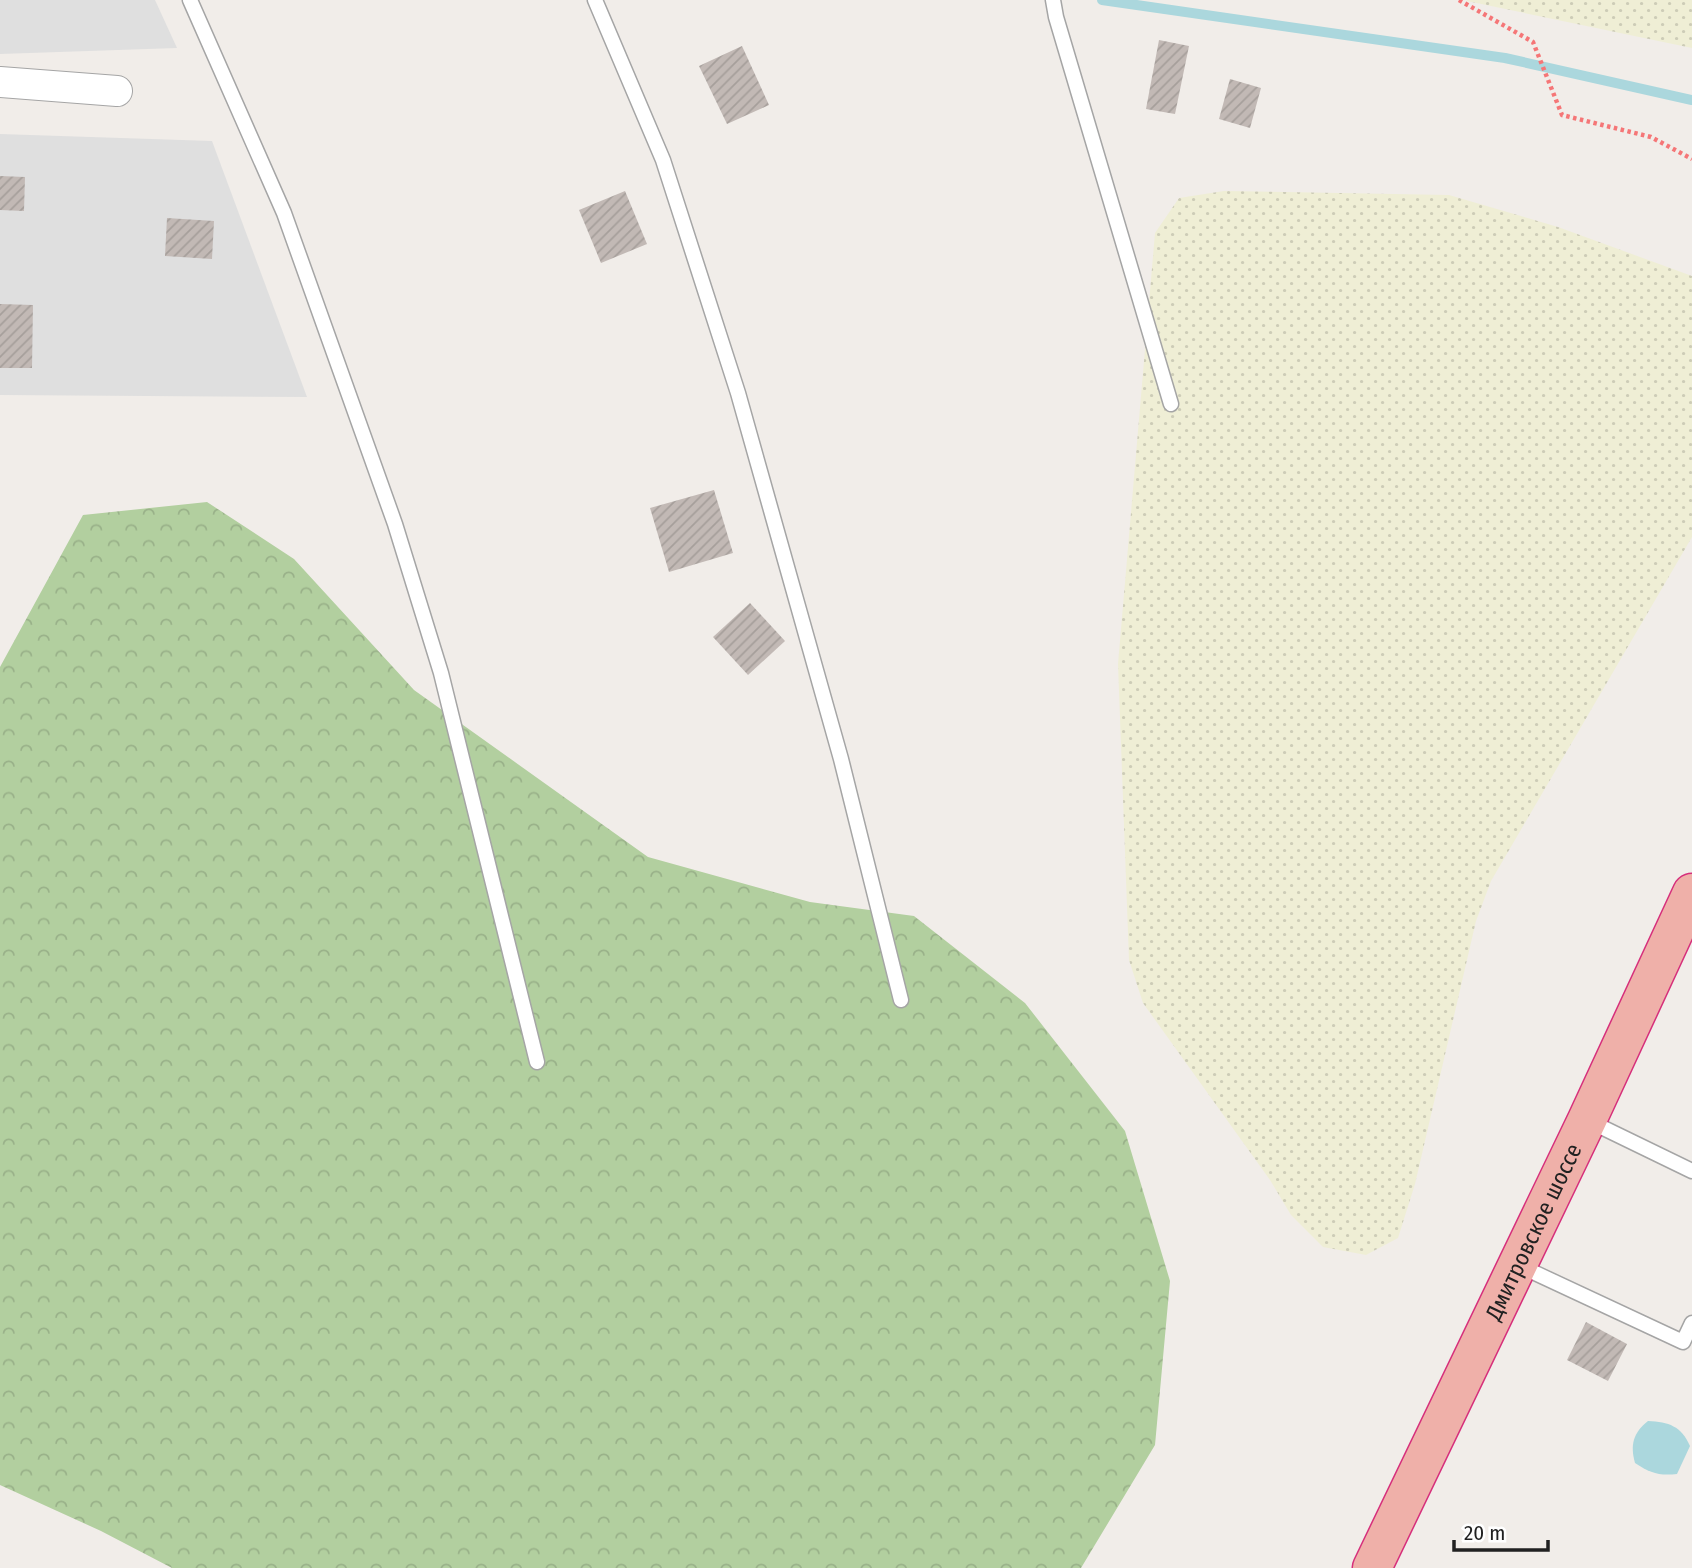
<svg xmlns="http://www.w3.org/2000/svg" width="1692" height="1568" viewBox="0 0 1692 1568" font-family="'Fira Sans Condensed',sans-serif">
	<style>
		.residential { fill: #dfdfdf }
		.farmland { fill: url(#farmland-dots) }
		.forest { fill: url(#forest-crowns) }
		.water { fill: #abd7dd }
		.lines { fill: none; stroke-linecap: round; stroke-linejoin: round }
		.stream { stroke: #abd7dd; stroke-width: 10 }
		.building { fill: url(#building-hatch) }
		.service-casing { stroke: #a5a5a5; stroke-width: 17 }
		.minor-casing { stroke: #a5a5a5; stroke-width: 32 }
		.trunk-casing { stroke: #d62f7b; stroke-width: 41 }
		.path { stroke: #f57677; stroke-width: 4.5; stroke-dasharray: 3.5 3.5; stroke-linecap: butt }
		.service { stroke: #fff; stroke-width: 14 }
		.minor { stroke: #fff; stroke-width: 30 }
		.trunk { stroke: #efb0a9; stroke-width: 38 }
		.labels { text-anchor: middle; stroke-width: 7; stroke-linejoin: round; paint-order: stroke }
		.street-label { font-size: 23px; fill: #212121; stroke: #fff }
	</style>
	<defs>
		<pattern id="farmland-dots" width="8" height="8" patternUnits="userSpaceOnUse" patternTransform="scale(1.75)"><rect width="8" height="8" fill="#efeed5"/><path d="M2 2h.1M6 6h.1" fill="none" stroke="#cdccb7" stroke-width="1.8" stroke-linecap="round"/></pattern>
		<pattern id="forest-crowns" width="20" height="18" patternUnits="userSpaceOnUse" patternTransform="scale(1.75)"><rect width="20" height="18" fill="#b2cf9f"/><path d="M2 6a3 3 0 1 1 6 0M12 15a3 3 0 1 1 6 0" fill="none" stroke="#99b189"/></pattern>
		<pattern id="building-hatch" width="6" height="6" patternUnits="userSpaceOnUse" patternTransform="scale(1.75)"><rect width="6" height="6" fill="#c2b9b5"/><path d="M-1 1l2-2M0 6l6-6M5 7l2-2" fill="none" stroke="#a69f9b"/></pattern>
	</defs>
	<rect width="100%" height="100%" fill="#f1ede9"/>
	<g class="residential">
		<polygon points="0,0 155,0 177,48 0,54"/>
		<polygon points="0,134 212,141 307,397 0,395"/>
	</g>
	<g class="farmland">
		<polygon points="1692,0 1692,48 1467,1 1467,0"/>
		<polygon points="1224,191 1449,195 1558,227 1692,276 1692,537 1491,881 1476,921 1415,1184 1398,1238 1366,1255 1323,1247 1291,1215 1270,1180 1143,1003 1129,960 1118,664 1155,233 1179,198"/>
	</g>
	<polygon class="forest" points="207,502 294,559 414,690 648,857 810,902 914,916 1025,1003 1125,1131 1170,1281 1155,1445 1081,1568 172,1568 101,1531 0,1485 0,667 83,515"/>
	<path class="water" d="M1648,1421C1669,1422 1681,1426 1690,1446L1677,1474C1659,1476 1650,1473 1635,1463C1630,1445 1633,1433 1648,1421Z"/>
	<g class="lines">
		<polyline class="stream" points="1102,0 1505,58 1692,100"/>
	</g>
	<g class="building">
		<polygon points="1159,40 1189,46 1175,114 1146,109"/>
		<polygon points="742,46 769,105 727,124 699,66"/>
		<polygon points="1230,79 1261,88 1250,128 1219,119"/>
		<polygon points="0,176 25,177 24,211 0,210"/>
		<polygon points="625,191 647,244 601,263 579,210"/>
		<polygon points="167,218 214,221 212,259 165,256"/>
		<polygon points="0,304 33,305 32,368 0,368"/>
		<polygon points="714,490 733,553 669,572 650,508"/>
		<polygon points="750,603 785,641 748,675 713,637"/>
		<polygon points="1586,1322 1627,1344 1608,1381 1567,1360"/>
	</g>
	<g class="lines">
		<defs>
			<g id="service">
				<polyline points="190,0 284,213 395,524 441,673 537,1062"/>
				<polyline points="595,0 663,160 738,393 841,759 901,1000"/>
				<polyline points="1053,0 1056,17 1171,404"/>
				<polyline points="1589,1121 1692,1171"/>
				<polyline points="1518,1265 1683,1342 1692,1323"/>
			</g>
			<polyline id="minor" points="0,82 117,91"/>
			<g id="trunk">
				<path id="s1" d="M1372,1568L1587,1120L1692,893"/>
			</g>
		</defs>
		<use href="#service" class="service-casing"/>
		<use href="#minor" class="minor-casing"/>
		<use href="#trunk" class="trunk-casing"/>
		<polyline class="path" points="1459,0 1533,42 1562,115 1651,137 1692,159"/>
		<use href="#service" class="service"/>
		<use href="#minor" class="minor"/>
		<use href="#trunk" class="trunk"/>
	</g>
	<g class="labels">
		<g class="street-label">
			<text dy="8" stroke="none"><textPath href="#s1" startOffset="373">Дмитровское шоссе</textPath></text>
		</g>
	</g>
	<path d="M1454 1540v10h94v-10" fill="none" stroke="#212121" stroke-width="3.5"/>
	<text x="1464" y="1540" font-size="21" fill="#212121" stroke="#ffffff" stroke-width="5" paint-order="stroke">20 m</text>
</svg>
